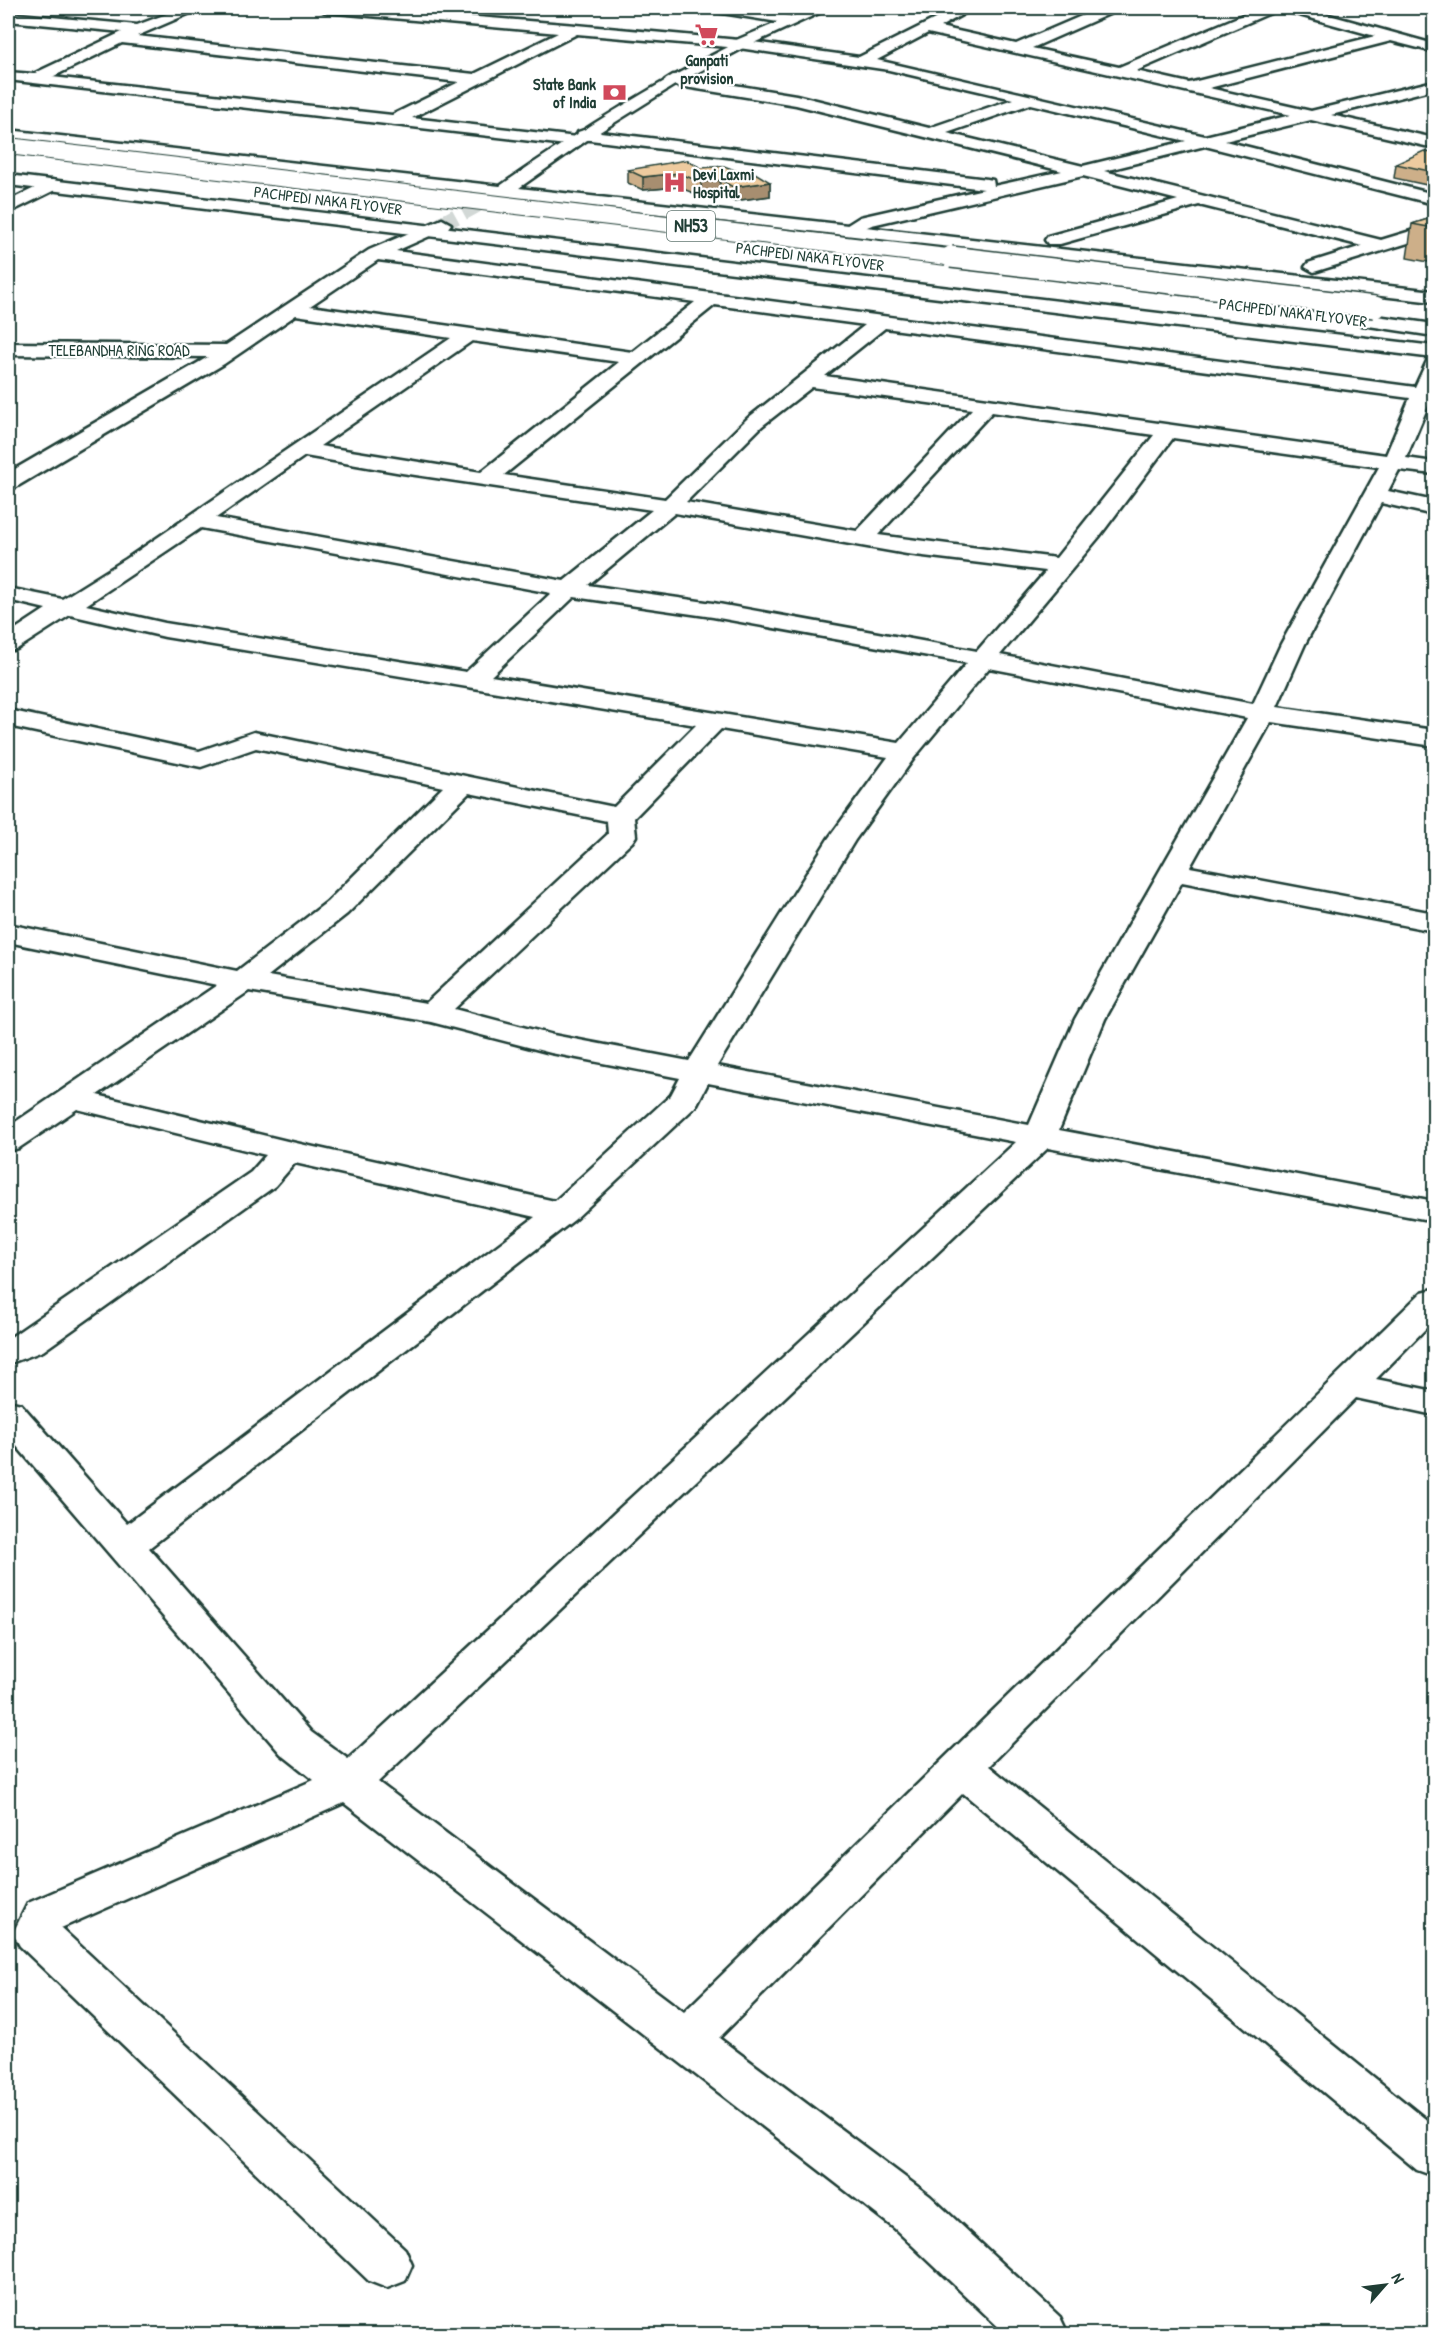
<svg xmlns="http://www.w3.org/2000/svg" width="1442" height="2342" viewBox="0 0 1442 2342" font-family="'Patrick Hand',sans-serif">
	<style>
		.lines { fill: none; stroke-linecap: round; stroke-linejoin: round }
		.street-tunnel { stroke: #d2d8d6; stroke-width: 16; stroke-dasharray: 16 8; stroke-linecap: butt }
		.street-casing { stroke: #1f3d34; stroke-width: 5 }
		.secondary-casing { stroke: #1f3d34; stroke-width: 5 }
		.highway-casing { stroke: #1f3d34; stroke-width: 5 }
		.street { fill: #fff; fill-rule: evenodd }
		.secondary { fill: #fff; fill-rule: evenodd }
		.highway { fill: #fff; fill-rule: evenodd }
		.highway-bridge-far1-casing { stroke: #1f3d34; stroke-width: 18; stroke-linecap: butt }
		.highway-bridge-casing { stroke: #1f3d34; stroke-width: 24; stroke-linecap: butt }
		.highway-bridge-far1 { stroke: #fff; stroke-width: 16 }
		.highway-bridge { stroke: #fff; stroke-width: 21 }
		.wall { fill: #cdaf89; stroke: #1f3d34; stroke-width: 1.5 }
		.shaded-wall { fill: #a78e6f; stroke: #1f3d34; stroke-width: 1.5 }
		.building { fill: #eecb9f; stroke: #1f3d34; stroke-width: 1.5 }
		.labels { text-anchor: middle; stroke-width: 4.5; stroke-linejoin: round; paint-order: stroke }
		.far-poi-label { font-size: 16px; font-weight: bold; fill: #1f3d34; stroke: #fff }
		.far-street-label { font-size: 16px; fill: #1f3d34; stroke: #fff }
		.shield { fill: #fff; stroke: #627771; stroke-width: 1.5 }
		.shield-label { font-size: 18px; font-weight: bold; fill: #1f3d34 }
	</style>
	<rect width="100%" height="100%" fill="#fff"/>
	<filter id="ink" filterUnits="userSpaceOnUse"><feTurbulence type="fractalNoise" baseFrequency=".0167" numOctaves="2"/><feDisplacementMap in="SourceGraphic" scale="12" xChannelSelector="R" yChannelSelector="G"/><feConvolveMatrix kernelMatrix="1 2 1 2 8 2 1 2 1" color-interpolation-filters="sRGB"/></filter>
	<g filter="url(#ink)">
		<g class="lines">
			<polyline class="street-tunnel" points="442,224 495,195"/>
			<defs>
				<g id="street">
					<path d="M183,8H202L137,36L474,74L558,33L325,12L318,8H368L576,25L739,40L859,57L957,8H974L940,27L1016,44L1100,8H1118L1116,11L1032,48L1119,67L1259,8H1277L1275,11L1136,71L1189,83L1375,36L1285,11L1283,8H1304L1434,44V52L1391,41L1209,88L1311,111L1434,81V89L1331,115L1434,138V148L1311,120L1225,141L1434,194V204L1205,146L1104,171L1381,240L1434,224V235L1314,272L1305,267L1308,263L1362,246L1199,205L1060,244H1048L1045,240L1048,236L1178,200L1083,176L872,225L850,234L841,229L860,217L984,189L582,139L581,144L575,146L8,80V72L33,74L122,32L8,21V13L137,25ZM928,33L1291,115L1205,136L877,60ZM577,34L739,48L889,70L1013,99L929,128L796,95L673,75L665,80L673,85L796,105L1062,171L994,186L993,180L987,179L584,130L578,132L577,137L412,118ZM122,43L459,82L392,115L52,77ZM1031,104L1186,141L1083,166L947,133Z"/>
					<polygon points="709,8 739,8 790,16 797,20 790,24 716,12"/>
					<polygon points="51,180 57,181 59,185 57,189 8,213 8,201"/>
					<path d="M442,219L451,224L448,228L396,251L1415,387L1427,361L1434,359L1433,394L1406,458L1434,462V474L1399,470L1388,491L1434,501V515L1381,503L1305,644L1277,707L1434,730V746L1271,722L1190,867L1434,913V931L1182,882L1105,1019L1059,1130L1434,1201V1221L1048,1148L378,1782L684,2012L1422,1292L1434,1289V1320L1376,1379L1434,1391V1415L1356,1398L989,1766L1434,2126V2176L1417,2170L963,1793L719,2038L930,2196L1060,2317L1068,2334H1006L894,2228L344,1803L61,1928L405,2249L412,2265L405,2281L387,2288L369,2281L20,1946L13,1933L28,1903L314,1780L281,1754L8,1436V1401L21,1404L127,1524L535,1217L295,1163L275,1186L43,1351L8,1364V1339L251,1172L266,1155L77,1109L19,1148L8,1151V1127L217,985L8,942V924L237,971L327,902L443,787L256,748L201,767L8,726V710L199,751L254,732L614,807L696,725L165,637L70,615L17,649L8,651V634L46,609L8,600V588L62,599L126,559L451,338L296,315L224,364L16,487L8,489V473L208,357L8,355V343L226,345L369,250ZM378,260L695,302L632,352L310,306ZM715,305L865,325L748,418L665,499L504,475ZM885,328L1410,398L1386,455L825,376ZM472,341L619,362L481,472L320,446ZM812,387L972,409L857,531L686,502L762,426ZM992,412L1154,435L1056,558L878,535ZM1173,438L1379,467L1281,644L1253,704L1000,655L1099,537ZM305,456L402,473L652,510L564,581L216,518ZM675,513L907,554L1046,571L977,651L713,603L588,585ZM201,528L551,593L466,672L165,623L86,605ZM574,597L713,617L967,663L899,743L491,676ZM989,668L1247,718L1075,1019L1029,1125L717,1066L855,840L914,758ZM721,729L888,757L828,839L689,1061L553,1035L454,1009L632,842L636,836L634,818ZM469,793L607,821L608,834L426,1003L268,976L347,914ZM249,991L431,1022L551,1053L680,1078L671,1095L555,1201L287,1141L97,1095ZM708,1083L1016,1142L348,1759L311,1732L149,1548L574,1220L696,1106Z"/>
				</g>
				<g id="secondary">
					<path d="M812,8H830L745,47L678,83L590,138L519,188L1434,291V302L8,140V130L500,186C575,134 650,86 732,45L734,41Z"/>
					<polygon points="8,175 1434,346 1434,358 8,185"/>
				</g>
				<polygon id="highway" points="1369,315 1434,324 1434,336 1362,325 1359,321 1362,317"/>
			</defs>
			<use href="#street" class="street-casing"/>
			<use href="#secondary" class="secondary-casing"/>
			<use href="#highway" class="highway-casing"/>
			<use href="#street" class="street"/>
			<use href="#secondary" class="secondary"/>
			<use href="#highway" class="highway"/>
			<defs>
				<polyline id="highway-bridge-far1" points="8,146 964,259"/>
				<polyline id="highway-bridge" points="951,257 1375,307"/>
			</defs>
			<use href="#highway-bridge-far1" class="highway-bridge-far1-casing"/>
			<use href="#highway-bridge" class="highway-bridge-casing"/>
			<use href="#highway-bridge-far1" class="highway-bridge-far1"/>
			<use href="#highway-bridge" class="highway-bridge"/>
		</g>
		<g class="wall">
			<polygon points="1434,154 1427,185 1394,178 1396,164"/>
			<polygon points="701,168 770,182 770,196 733,201 720,193 701,196 678,187 643,190 628,183 628,170"/>
			<polygon points="1434,217 1434,263 1407,258 1412,224"/>
		</g>
		<g class="shaded-wall">
			<polygon points="1434,169 1434,181 1427,185 1429,171"/>
			<polygon points="678,173 678,187 643,190 643,177"/>
			<polygon points="720,180 720,193 701,196 701,182"/>
			<polygon points="770,182 770,196 733,201 733,187"/>
		</g>
		<g class="building">
			<polygon points="1424,151 1434,154 1434,169 1429,171 1396,164"/>
			<polygon points="686,160 701,168 724,166 737,171 750,170 770,182 733,187 720,180 701,182 678,173 643,177 628,170"/>
			<polygon points="1434,217 1434,228 1412,224"/>
		</g>
	</g>
	<defs>
		<symbol id="supermarket-bare" viewBox="-9 -9 18 18"><path d="M-6-5.5h2.5l.6 2H6L4.5 2H-2.5L-4.4-4H-6ZM-1.5 3.2a1.3 1.3 0 1 0 .1 0ZM3 3.2a1.3 1.3 0 1 0 .1 0Z" fill="#d1495b" stroke="#fff" stroke-width="2.5" paint-order="stroke"/></symbol>
		<symbol id="bank-bare" viewBox="-9 -9 18 18"><path d="M-6-4H6V4H-6ZM0-2.3a2.3 2.3 0 1 0 0 4.6a2.3 2.3 0 1 0 0-4.6Z" fill="#d1495b" stroke="#fff" stroke-width="2.5" paint-order="stroke"/></symbol>
		<symbol id="hospital-bare" viewBox="-9 -9 18 18"><path d="M-5-5h3v3.5h4V-5h3V5h-3V1.5h-4V5h-3Z" fill="#d1495b" stroke="#fff" stroke-width="2.5" paint-order="stroke"/></symbol>
	</defs>
	<g fill-rule="evenodd">
		<use href="#supermarket-bare" x="690" y="18" width="33" height="33"/>
		<use href="#bank-bare" x="598" y="76" width="33" height="33"/>
		<use href="#hospital-bare" x="658" y="166" width="33" height="33"/>
	</g>
	<g class="labels">
		<g class="far-poi-label">
			<text x="707" y="66">Ganpati<tspan x="707" dy="18">provision</tspan></text>
			<text x="596" y="90" text-anchor="end">State Bank<tspan x="596" dy="18">of India</tspan></text>
			<text x="693" y="180" text-anchor="start">Devi Laxmi<tspan x="693" dy="18">Hospital</tspan></text>
		</g>
		<g class="far-street-label">
			<text transform="translate(328 200) rotate(7)" y="6">PACHPEDI NAKA FLYOVER</text>
			<text transform="translate(810 256) rotate(7)" y="6">PACHPEDI NAKA FLYOVER</text>
			<text transform="translate(1293 312) rotate(7)" y="6">PACHPEDI NAKA FLYOVER</text>
			<text x="119" y="356">TELEBANDHA RING ROAD</text>
		</g>
		<rect class="shield" x="667" y="211" width="48" height="30" rx="4.5"/>
		<g class="shield-label">
			<text x="691" y="232">NH53</text>
		</g>
	</g>
	<rect width="1442" height="2342" fill="none" stroke="#fff" stroke-width="30"/>
	<rect x="15" y="15" width="1412" height="2312" fill="none" stroke="#1f3d34" stroke-width="2" filter="url(#ink)"/>
	<g transform="translate(1385 2285) rotate(62)" stroke="#ffffff" stroke-width="4.5" paint-order="stroke">
	<path d="M0-4.5L10 22L0 15L-10 22Z" fill="#1f3d34"/>
	<text y="-9" font-size="16" font-weight="bold" text-anchor="middle" fill="#1f3d34">N</text>
	</g>
</svg>
